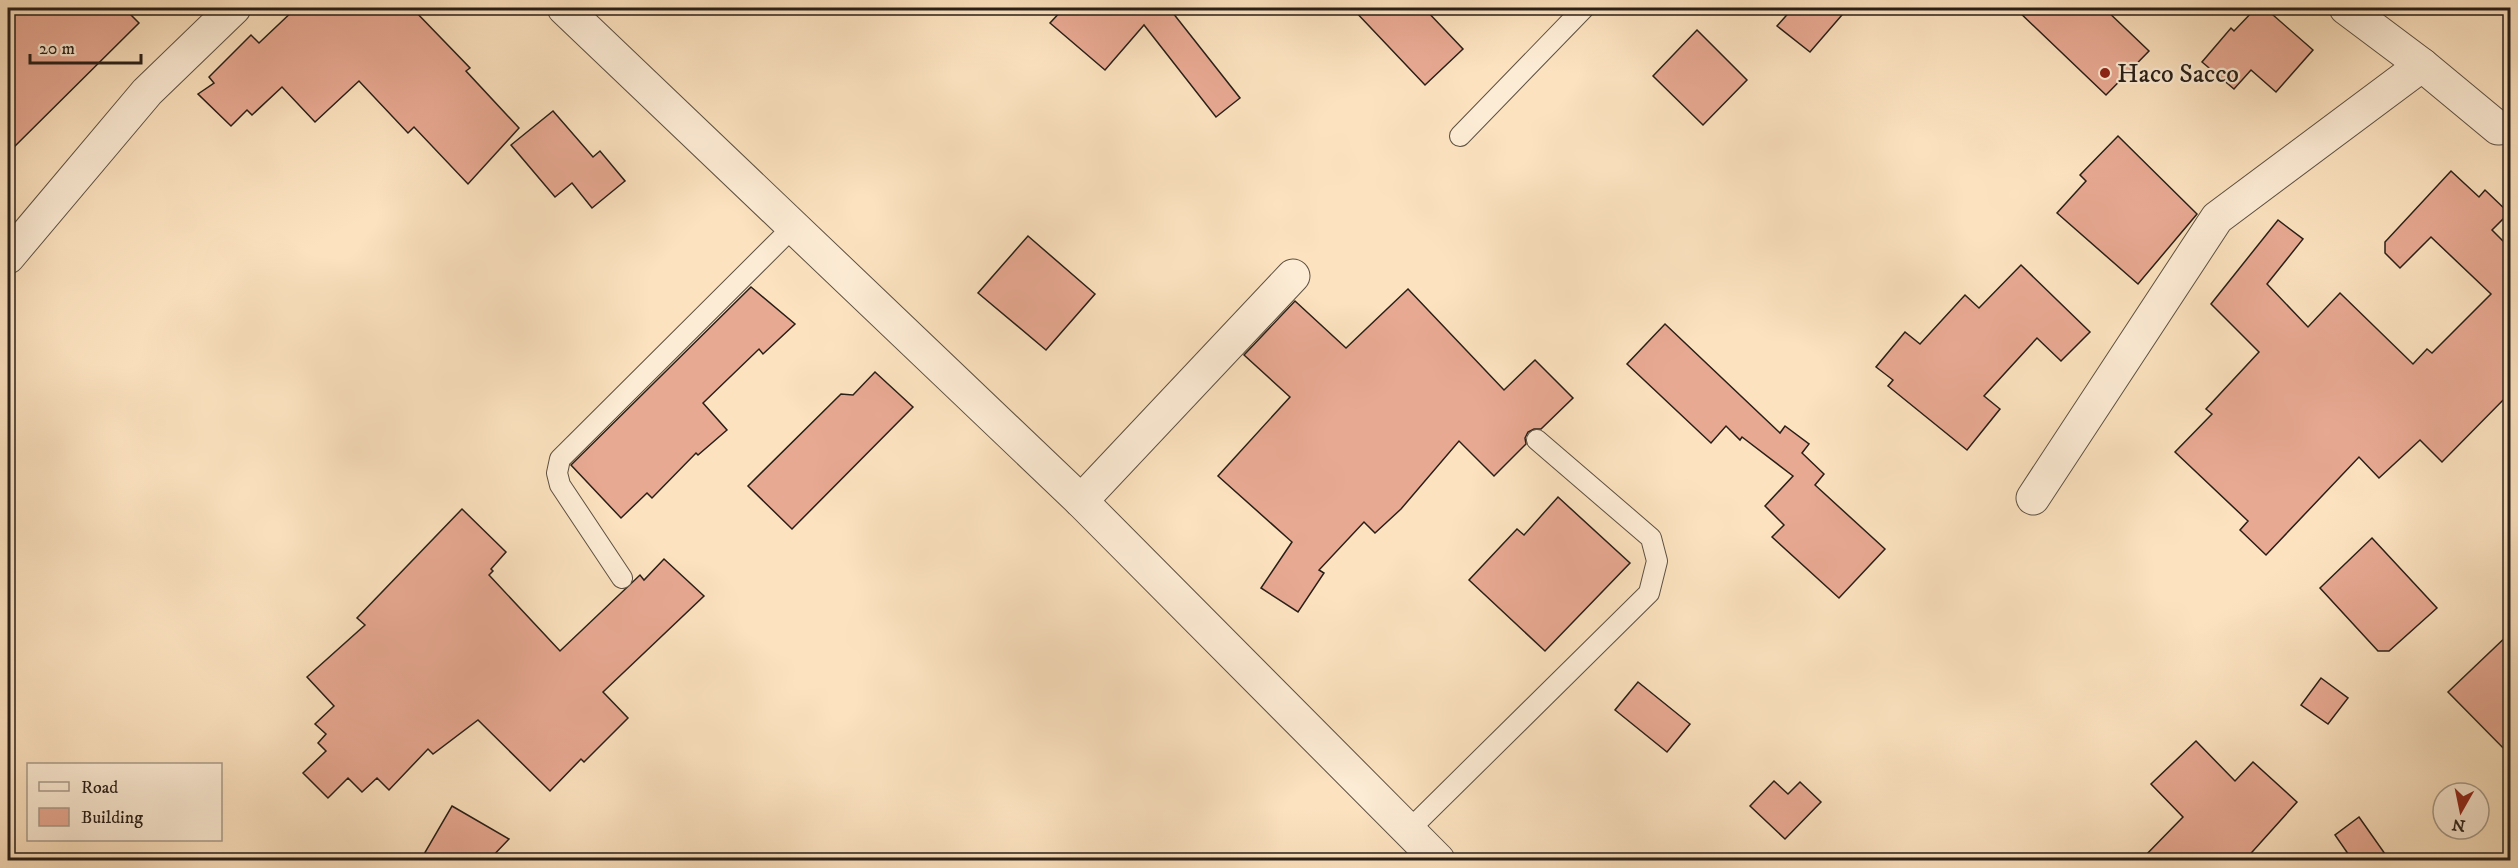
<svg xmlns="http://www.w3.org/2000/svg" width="2518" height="868" viewBox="0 0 2518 868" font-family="'IM FELL DW Pica',serif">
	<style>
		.building { fill: #e8a992; stroke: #291f18; stroke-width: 1.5 }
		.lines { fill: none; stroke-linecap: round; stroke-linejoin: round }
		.lane-casing { stroke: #5e5042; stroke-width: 22 }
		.street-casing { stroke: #5e5042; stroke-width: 35 }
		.lane { stroke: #fdecd5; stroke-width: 20 }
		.street { stroke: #fdecd5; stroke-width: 33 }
		.poi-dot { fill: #8f2418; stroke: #fdecd5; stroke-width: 2 }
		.labels { text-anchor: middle; stroke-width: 4.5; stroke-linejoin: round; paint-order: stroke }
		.poi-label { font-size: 26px; fill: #291f18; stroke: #fdecd5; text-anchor: start }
	</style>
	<rect width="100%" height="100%" fill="#fce2bf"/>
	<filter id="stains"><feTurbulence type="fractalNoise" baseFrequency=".00333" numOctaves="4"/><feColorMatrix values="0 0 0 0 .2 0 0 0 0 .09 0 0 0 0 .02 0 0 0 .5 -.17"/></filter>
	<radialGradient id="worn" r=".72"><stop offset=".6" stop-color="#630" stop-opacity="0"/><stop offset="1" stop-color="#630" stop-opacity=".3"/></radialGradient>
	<g class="building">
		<polygon points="8,8 124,8 139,23 8,153"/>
		<polygon points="296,8 412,8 470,68 466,71 519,128 468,184 414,127 408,133 359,81 315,122 282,87 252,115 247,110 231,126 198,94 214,83 209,77 251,35 259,43"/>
		<polygon points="1064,8 1169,8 1240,98 1216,117 1144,25 1105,70 1050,23"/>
		<polygon points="1352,8 1424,8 1463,49 1425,85"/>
		<polygon points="1793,8 1848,8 1810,52 1777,26"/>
		<polygon points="2015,8 2104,8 2149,51 2106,95"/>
		<polygon points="2256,8 2265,8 2313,50 2276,92 2251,70 2234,89 2202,62 2231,28 2234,31"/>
		<polygon points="1697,30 1747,80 1703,125 1653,76"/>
		<polygon points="553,111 593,157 600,151 625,181 592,208 572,183 555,197 511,145"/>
		<polygon points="2118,136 2197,214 2138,284 2057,213 2086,181 2080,175"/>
		<polygon points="2451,171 2479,197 2485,190 2509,213 2492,230 2511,249 2511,392 2442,462 2420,440 2379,478 2359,457 2266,555 2240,530 2248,521 2175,452 2212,414 2206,409 2259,352 2211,304 2278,220 2303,239 2267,284 2308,327 2340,293 2413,364 2427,349 2432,353 2491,294 2431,237 2400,268 2385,253 2385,242"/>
		<polygon points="1028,236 1095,294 1046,350 978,293"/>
		<polygon points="2021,265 2090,332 2061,361 2037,338 1984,396 2000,409 1967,450 1888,386 1893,380 1876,367 1905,332 1920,344 1965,295 1979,308"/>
		<polygon points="751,287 795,324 763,354 759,349 703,403 727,430 698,455 696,453 652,498 647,493 621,518 571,465"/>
		<polygon points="1408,289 1504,390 1535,360 1573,398 1541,429 1534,429 1528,432 1525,438 1526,444 1494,476 1459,441 1401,509 1375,533 1364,522 1319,570 1324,573 1298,612 1261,588 1292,542 1218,476 1290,397 1244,355 1295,301 1346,348"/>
		<polygon points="1665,324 1780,433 1785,426 1809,444 1802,453 1824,474 1815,485 1885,549 1839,598 1772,537 1784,525 1765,506 1793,476 1742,437 1740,440 1726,426 1711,443 1627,364"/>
		<polygon points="875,372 913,407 792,529 748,486 841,394 853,395"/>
		<polygon points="1558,497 1630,563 1545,651 1469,580 1517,529 1524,535"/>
		<polygon points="462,509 506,552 491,569 493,571 489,575 560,651 640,575 644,580 664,559 704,596 603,692 628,718 584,762 581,759 550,791 478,720 433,754 428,749 389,790 377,778 362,792 348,778 328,798 303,773 326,751 318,743 326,734 315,724 334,706 307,677 365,625 357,618"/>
		<polygon points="2372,538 2437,608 2389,651 2378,651 2320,588"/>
		<polygon points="2511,632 2511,756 2448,692"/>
		<polygon points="2321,678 2348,698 2328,724 2301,705"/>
		<polygon points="1638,682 1690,724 1667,752 1615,710"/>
		<polygon points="2196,741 2235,781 2253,762 2297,802 2244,861 2140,861 2183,817 2151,784"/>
		<polygon points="1774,781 1788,794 1800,782 1821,802 1785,839 1750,806"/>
		<polygon points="452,806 509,839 488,861 420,861"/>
		<polygon points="2359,817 2390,861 2353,861 2335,835"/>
	</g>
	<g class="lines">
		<defs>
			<g id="lane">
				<polyline points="1460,136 1584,8"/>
				<polyline points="622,578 560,485 557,473 560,459 794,226"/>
				<polyline points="1409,830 1649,593 1657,561 1651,538 1537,440"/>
			</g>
			<g id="street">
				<polyline points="564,8 1081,501 1438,860"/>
				<polyline points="2346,8 2422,65 2498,128 2510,127"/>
				<polyline points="8,257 147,92 234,8"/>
				<polyline points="2033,498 2217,218 2422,65"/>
				<polyline points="1081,501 1293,276"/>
			</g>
		</defs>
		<use href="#lane" class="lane-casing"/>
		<use href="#street" class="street-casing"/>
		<use href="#lane" class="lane"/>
		<use href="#street" class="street"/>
	</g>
	<circle class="poi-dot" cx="2105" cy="73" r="6"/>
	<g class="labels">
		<g class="poi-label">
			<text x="2117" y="82">Haco Sacco</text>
		</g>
	</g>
	<rect width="2518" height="868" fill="none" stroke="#fce2bf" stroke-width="30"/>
	<rect x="9" y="9" width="2500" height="850" fill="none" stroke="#291f18" stroke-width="3"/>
	<rect x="15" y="15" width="2488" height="838" fill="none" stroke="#291f18" stroke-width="1.5"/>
	<rect x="27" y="763" width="195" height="78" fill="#fdecd5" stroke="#a89a89" stroke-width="1.5"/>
	<rect x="39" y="782" width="30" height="9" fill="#fdecd5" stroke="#a89a89" stroke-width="1.5"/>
	<text x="81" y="793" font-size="18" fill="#291f18">Road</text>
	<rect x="39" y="808" width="30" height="18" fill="#e8a992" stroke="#a89a89" stroke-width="1.5"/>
	<text x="81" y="823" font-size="18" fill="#291f18">Building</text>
	<g transform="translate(2461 811) rotate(189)"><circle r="28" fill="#fdecd5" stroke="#a89a89" stroke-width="1.5"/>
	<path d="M0-4.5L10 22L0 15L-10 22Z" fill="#8f2418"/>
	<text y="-9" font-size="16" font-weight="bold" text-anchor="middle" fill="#291f18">N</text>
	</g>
	<path d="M30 54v9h111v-9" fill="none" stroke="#291f18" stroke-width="3"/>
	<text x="39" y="54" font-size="18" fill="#291f18" stroke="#fdecd5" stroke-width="4.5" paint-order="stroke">20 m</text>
	<rect width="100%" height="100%" filter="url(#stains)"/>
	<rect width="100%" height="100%" fill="url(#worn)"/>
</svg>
